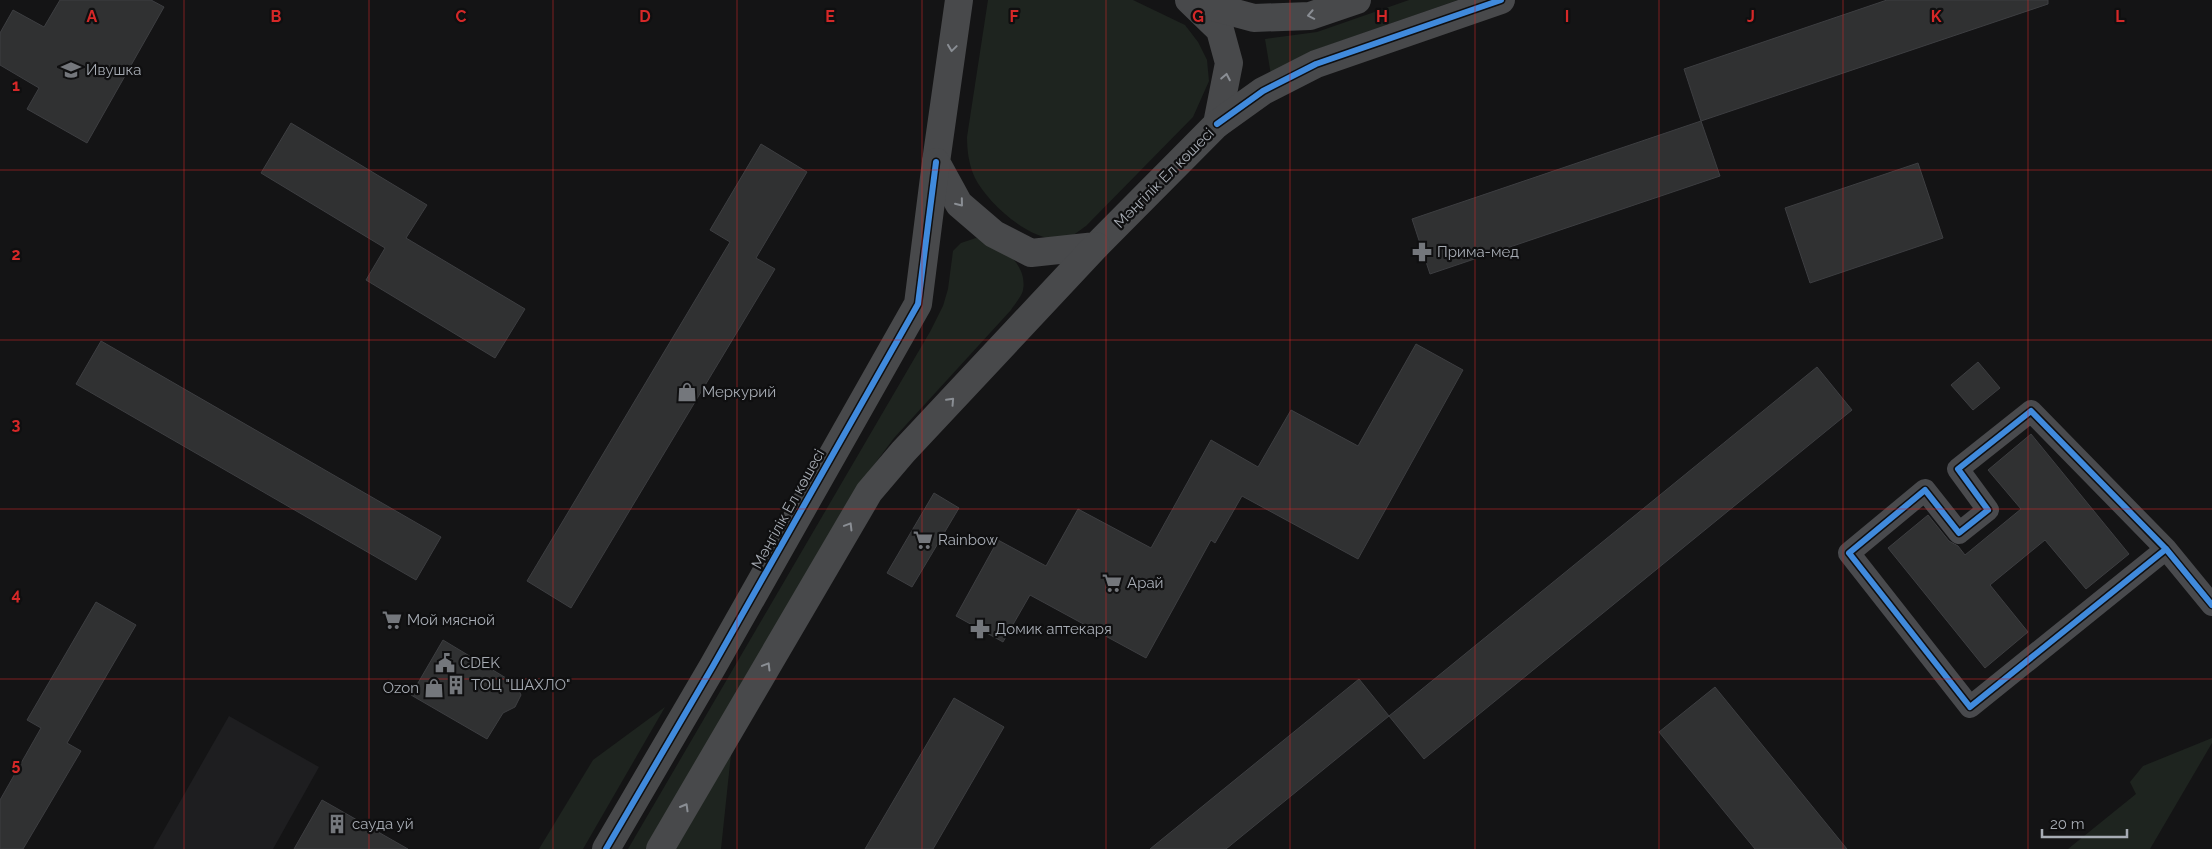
<svg xmlns="http://www.w3.org/2000/svg" width="2212" height="849" viewBox="0 0 2212 849" font-family="Raleway,sans-serif">
	<style>
		.built { fill: #1e1e20 }
		.green { fill: #1e241f }
		.building { fill: #303132; stroke: #3d3e41 }
		.lines { fill: none; stroke-linecap: round; stroke-linejoin: round }
		.street { stroke: #494a4d; stroke-width: 22 }
		.secondary { stroke: #48494b; stroke-width: 28 }
		.cycleway-casing { stroke: #0f0f10; stroke-width: 9 }
		.cycleway { stroke: #408adc; stroke-width: 6 }
		.oneway { stroke: #8a8e94 }
		.grid { fill: none; stroke: #d62828; stroke-width: 1; stroke-opacity: 0.55 }
		.labels { text-anchor: middle; stroke-width: 4.5; stroke-linejoin: round; paint-order: stroke }
		.poi-label { font-size: 15px; fill: #a7acb4; stroke: #0f0f10; text-anchor: start }
		.street-label { font-size: 15px; fill: #a7acb4; stroke: #0f0f10 }
		.grid-label { font-size: 16px; text-anchor: middle; font-weight: bold; fill: #d62828; stroke: #0f0f10; stroke-width: 4.5; stroke-linejoin: round; paint-order: stroke }
	</style>
	<rect width="100%" height="100%" fill="#141415"/>
	<polygon class="built" points="229,716 319,767 273,849 153,849"/>
	<g class="green">
		<path d="M988,0H1133L1185,25L1198,42L1207,60L1209,81L1193,117L1086,226C1080,230 1072,237 1066,238C1034,246 988,204 975,178C969,166 967,150 967,137Z"/>
		<polygon points="1409,0 1458,0 1309,52 1271,75 1265,39 1317,32"/>
		<path d="M976,238C999,243 1028,263 1023,290C1022,296 1014,305 1011,310L894,438L865,477L647,849H628L931,330L943,306L948,289L953,251L961,243Z"/>
		<polygon points="665,707 583,849 539,849 593,760"/>
		<polygon points="2212,738 2212,743 2150,849 2068,849 2136,794 2130,782 2143,766"/>
		<polygon points="731,754 721,849 676,849"/>
	</g>
	<g class="building">
		<polygon points="60,0 151,0 164,7 87,143 27,109 39,88 0,65 0,33 13,10 44,27"/>
		<polygon points="1887,0 2048,0 2048,4 1701,121 1684,69"/>
		<polygon points="1701,121 1720,176 1430,274 1412,219"/>
		<polygon points="291,123 427,205 406,238 525,309 495,358 366,280 385,248 261,173"/>
		<polygon points="761,144 807,172 756,258 775,269 571,608 527,581 730,242 710,230"/>
		<polygon points="1918,163 1943,238 1810,283 1785,208"/>
		<polygon points="101,341 441,537 416,580 76,384"/>
		<polygon points="1416,344 1463,370 1358,559 1242,496 1215,543 1211,540 1146,658 1030,595 1003,642 956,616 998,540 1046,566 1078,509 1151,548 1211,440 1258,467 1291,410 1358,446"/>
		<polygon points="1978,362 2000,388 1973,410 1951,385"/>
		<polygon points="1817,367 1852,410 1424,759 1389,716"/>
		<polygon points="2031,434 2129,554 2086,589 2045,540 1990,585 2028,632 1985,668 1888,548 1928,515 1949,541 1958,546 1965,555 2021,509 1988,470"/>
		<polygon points="934,493 959,508 912,587 887,573"/>
		<polygon points="96,602 136,625 67,743 81,751 23,849 0,849 0,800 41,728 27,720"/>
		<polygon points="443,640 516,684 521,695 515,707 503,713 487,739 411,695"/>
		<polygon points="1359,679 1389,716 1226,849 1150,849"/>
		<polygon points="1715,687 1847,849 1755,849 1659,732"/>
		<polygon points="954,698 1004,727 933,849 865,849"/>
		<polygon points="322,800 408,849 294,849"/>
	</g>
	<g class="lines">
		<polyline class="street" points="2166,549 1970,707 1849,553 1925,490 1959,533 1988,510 1958,469 2031,411 2166,549 2212,605"/>
		<g class="secondary">
			<polyline points="959,0 936,162 959,204 994,234 1031,253 1096,246 1217,124 1229,63 1220,30 1189,0"/>
			<polyline points="1191,1 1254,18 1310,16 1357,0"/>
			<polyline points="1217,124 1263,91 1316,64 1501,0"/>
			<polyline points="606,849 713,666 918,304 936,162"/>
			<polyline points="660,849 869,492 903,452 1096,246"/>
		</g>
		<defs>
			<g id="cycleway">
				<polyline points="1217,124 1263,91 1316,64 1501,0"/>
				<polyline points="2166,549 1970,707 1849,553 1925,490 1959,533 1988,510 1958,469 2031,411 2166,549 2212,605"/>
				<polyline points="606,849 713,666 918,304 936,162"/>
			</g>
		</defs>
		<use href="#cycleway" class="cycleway-casing"/>
		<use href="#cycleway" class="cycleway"/>
	</g>
	<defs><path id="oneway-chevron" d="M-2-3.5L2.5 0L-2 3.5" fill="none" stroke-width="1.6" stroke-linecap="round" stroke-linejoin="round" transform="scale(1.25)"/></defs>
	<g class="oneway">
		<use href="#oneway-chevron" transform="translate(1311 15) rotate(169)"/>
		<use href="#oneway-chevron" transform="translate(952 48) rotate(98)"/>
		<use href="#oneway-chevron" transform="translate(1226 77) rotate(-79)"/>
		<use href="#oneway-chevron" transform="translate(960 203) rotate(51)"/>
		<use href="#oneway-chevron" transform="translate(951 401) rotate(-47)"/>
		<use href="#oneway-chevron" transform="translate(849 526) rotate(-59)"/>
		<use href="#oneway-chevron" transform="translate(767 666) rotate(-59)"/>
		<use href="#oneway-chevron" transform="translate(685 807) rotate(-60)"/>
	</g>
	<path class="grid" d="M184,0V849M369,0V849M553,0V849M737,0V849M922,0V849M1106,0V849M1290,0V849M1475,0V849M1659,0V849M1843,0V849M2028,0V849M0,170H2212M0,340H2212M0,509H2212M0,679H2212"/>
	<defs>
		<symbol id="school-bare" viewBox="-9 -9 18 18"><path d="M0-5L7-2L0 1L-7-2ZM-4 1L0 2.5L4 1V4Q0 6-4 4Z" fill="#74777c" stroke="#0f0f10" stroke-width="2.5" paint-order="stroke"/></symbol>
		<symbol id="pharmacy-bare" viewBox="-9 -9 18 18"><path d="M-2-6h4v4h4v4h-4v4h-4v-4h-4v-4h4Z" fill="#74777c" stroke="#0f0f10" stroke-width="2.5" paint-order="stroke"/></symbol>
		<symbol id="shop-bare" viewBox="-9 -9 18 18"><path d="M-5-2.5h2.3a2.7 3.5 0 0 1 5.4 0H5L5.5 6h-11ZM-1.5-2.5h3a1.5 2.3 0 0 0-3 0Z" fill="#74777c" stroke="#0f0f10" stroke-width="2.5" paint-order="stroke"/></symbol>
		<symbol id="supermarket-bare" viewBox="-9 -9 18 18"><path d="M-6-5.5h2.5l.6 2H6L4.5 2H-2.5L-4.4-4H-6ZM-1.5 3.2a1.3 1.3 0 1 0 .1 0ZM3 3.2a1.3 1.3 0 1 0 .1 0Z" fill="#74777c" stroke="#0f0f10" stroke-width="2.5" paint-order="stroke"/></symbol>
		<symbol id="civic-bare" viewBox="-9 -9 18 18"><path d="M-.6-6.5H3V-4.5H.6V-3L4-1V1h2V6H-6V1h2V-1L-.6-3ZM-1.2 2.5V6h2.4V2.5Z" fill="#74777c" stroke="#0f0f10" stroke-width="2.5" paint-order="stroke"/></symbol>
		<symbol id="building-bare" viewBox="-9 -9 18 18"><path d="M-4-6H4V6H1V3H-1V6H-4ZM-2.5-4.3h1.7v1.8h-1.7ZM.8-4.3h1.7v1.8H.8ZM-2.5-1h1.7V.8h-1.7ZM.8-1h1.7V.8H.8Z" fill="#74777c" stroke="#0f0f10" stroke-width="2.5" paint-order="stroke"/></symbol>
	</defs>
	<g fill-rule="evenodd">
		<use href="#school-bare" x="57" y="56" width="28" height="28"/>
		<use href="#pharmacy-bare" x="1408" y="238" width="28" height="28"/>
		<use href="#shop-bare" x="673" y="378" width="28" height="28"/>
		<use href="#supermarket-bare" x="909" y="526" width="28" height="28"/>
		<use href="#supermarket-bare" x="1098" y="569" width="28" height="28"/>
		<use href="#supermarket-bare" x="378" y="606" width="28" height="28"/>
		<use href="#pharmacy-bare" x="966" y="615" width="28" height="28"/>
		<use href="#civic-bare" x="431" y="649" width="28" height="28"/>
		<use href="#building-bare" x="442" y="671" width="28" height="28"/>
		<use href="#shop-bare" x="420" y="674" width="28" height="28"/>
		<use href="#building-bare" x="323" y="810" width="28" height="28"/>
	</g>
	<g class="labels">
		<g class="poi-label">
			<text x="86" y="75">Ивушка</text>
			<text x="1437" y="257">Прима-мед</text>
			<text x="702" y="397">Меркурий</text>
			<text x="938" y="545">Rainbow</text>
			<text x="1127" y="588">Арай</text>
			<text x="407" y="625">Мой мясной</text>
			<text x="995" y="634">Домик аптекаря</text>
			<text x="460" y="668">CDEK</text>
			<text x="471" y="690">ТОЦ "ШАХЛО"</text>
			<text x="419" y="693" text-anchor="end">Ozon</text>
			<text x="352" y="829">сауда уй</text>
		</g>
		<g class="street-label">
			<text transform="translate(1164 178) rotate(-45)" y="5">Мәңгілік Ел көшесі</text>
			<text transform="translate(788 509) rotate(-61)" y="5">Мәңгілік Ел көшесі</text>
		</g>
	</g>
	<g class="grid-label">
		<text x="92" y="22">A</text>
		<text x="276" y="22">B</text>
		<text x="461" y="22">C</text>
		<text x="645" y="22">D</text>
		<text x="830" y="22">E</text>
		<text x="1014" y="22">F</text>
		<text x="1198" y="22">G</text>
		<text x="1382" y="22">H</text>
		<text x="1567" y="22">I</text>
		<text x="1751" y="22">J</text>
		<text x="1936" y="22">K</text>
		<text x="2120" y="22">L</text>
		<text x="16" y="91">1</text>
		<text x="16" y="260">2</text>
		<text x="16" y="430">3</text>
		<text x="16" y="600">4</text>
		<text x="16" y="770">5</text>
	</g>
	<path d="M2042 829v8h85v-8" fill="none" stroke="#a7acb4" stroke-width="2.5"/>
	<text x="2050" y="829" font-size="15" fill="#a7acb4" stroke="#0f0f10" stroke-width="4" paint-order="stroke">20 m</text>
</svg>
